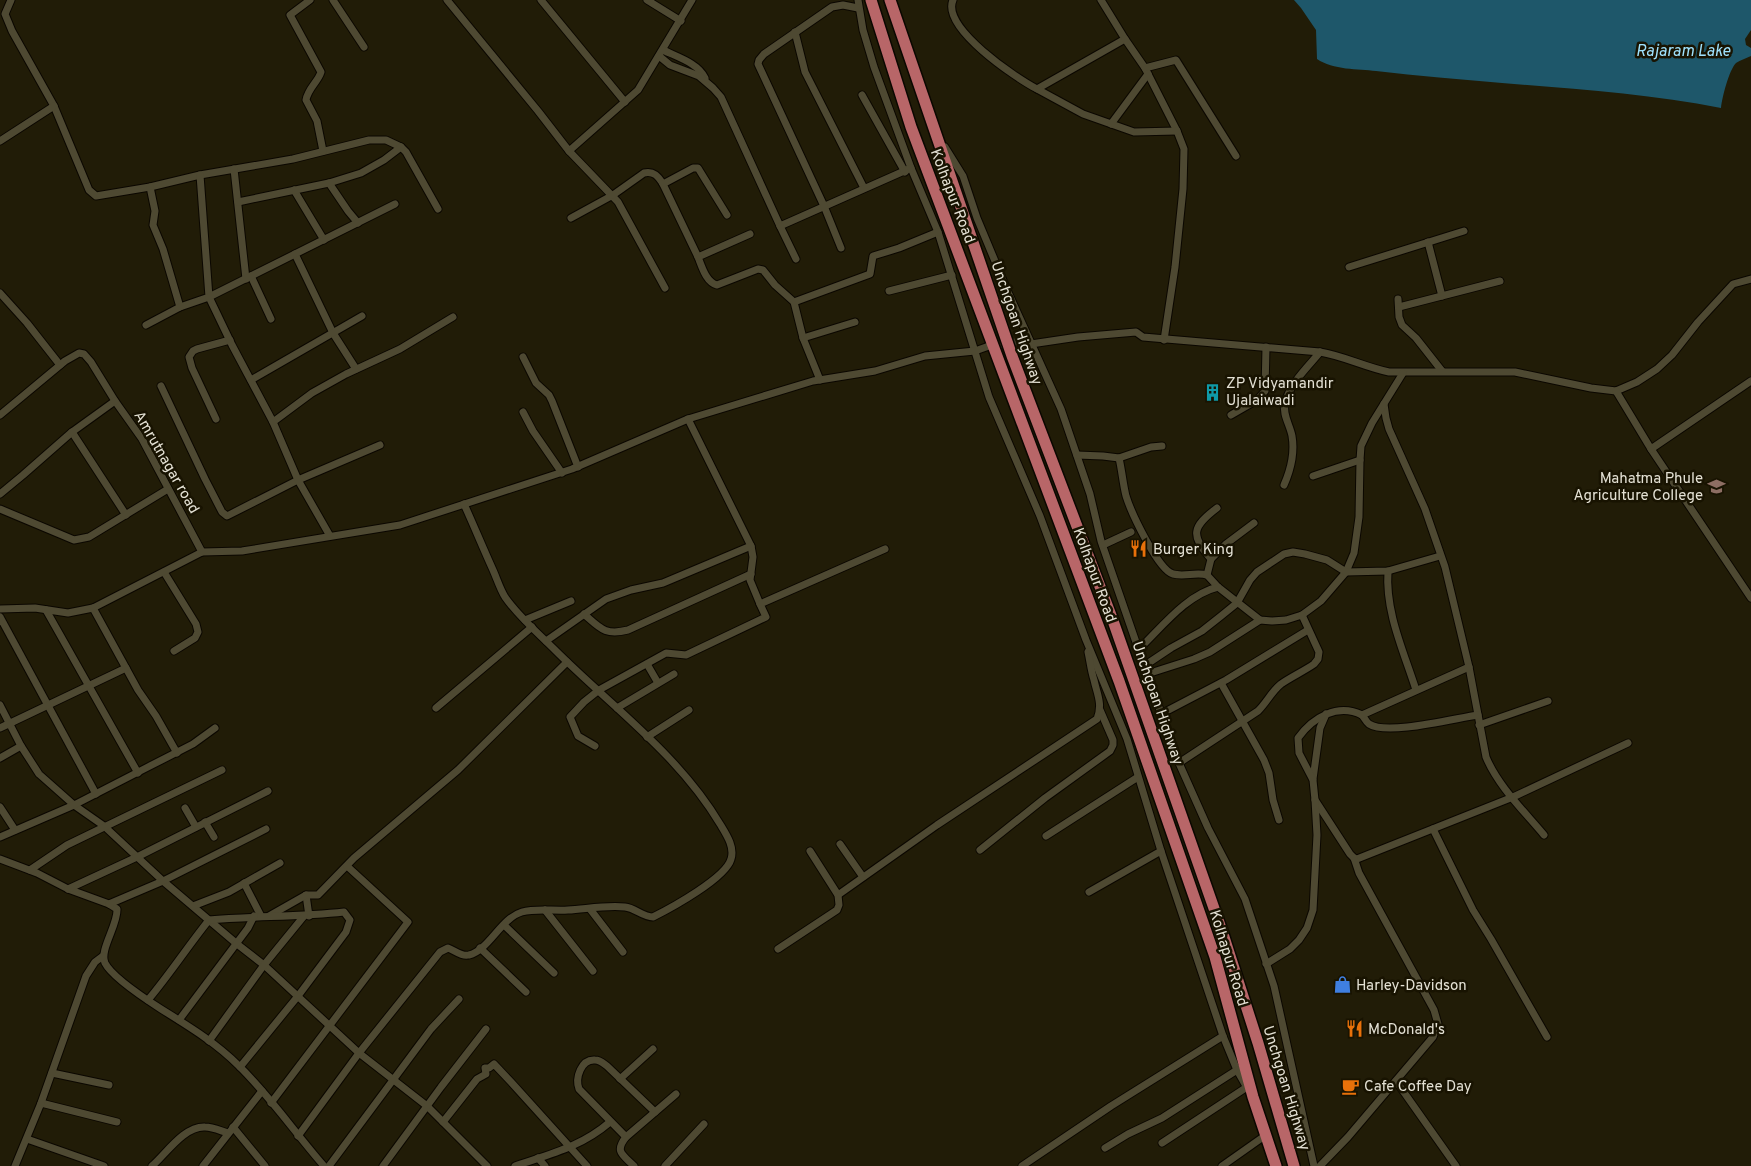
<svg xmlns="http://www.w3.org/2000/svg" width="1751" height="1166" viewBox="0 0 1751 1166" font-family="Overpass,sans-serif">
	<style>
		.water { fill: #1e576a }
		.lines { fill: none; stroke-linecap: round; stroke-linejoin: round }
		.minor-tunnel { stroke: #3e3a26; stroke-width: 7; stroke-dasharray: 7 3.5; stroke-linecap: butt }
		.minor-casing { stroke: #0b0700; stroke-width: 9 }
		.trunk-casing { stroke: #0b0700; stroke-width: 14 }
		.minor { stroke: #4e4932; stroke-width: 7 }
		.trunk { stroke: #b86668; stroke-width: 11 }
		.labels { text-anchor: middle; stroke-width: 5; stroke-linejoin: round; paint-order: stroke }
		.street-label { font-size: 15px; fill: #e4e1d4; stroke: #181301 }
		.poi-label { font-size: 15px; fill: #e4e1d4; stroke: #181301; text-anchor: start }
		.water-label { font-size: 16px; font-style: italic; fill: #9fe2fd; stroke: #181301 }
	</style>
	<rect width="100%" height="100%" fill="#211c07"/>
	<path class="water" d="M1294,0H1751V30L1745,39L1746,45L1751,48V56C1747,58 1740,60 1736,63C1729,70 1722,98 1721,108C1650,94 1574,89 1502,83C1460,79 1418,76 1376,71C1358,69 1333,70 1317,59L1316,30L1301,8Z"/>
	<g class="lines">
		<polyline class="minor-tunnel" points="990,346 1021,341"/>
		<defs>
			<g id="minor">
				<polyline points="11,0 5,14 12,31 54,106 89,190 96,196 150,187 200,175 293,159 369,140 386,140 401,147 406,152 438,209"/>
				<path d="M310,0L290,15L321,72C318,82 308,88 306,100L317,121L323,151"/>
				<polyline points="333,0 364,47"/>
				<polyline points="447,0 538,111 569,151 638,90 692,0"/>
				<polyline points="541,0 625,102"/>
				<polyline points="647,0 681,21"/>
				<polyline points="858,0 863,30 874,67 911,168 938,232 989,397 1040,516 1086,640 1127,739 1161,851 1223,1036 1237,1070 1246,1086"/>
				<path d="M953,0C941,28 1016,78 1037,89L1125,39L1101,0"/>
				<polyline points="795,32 805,72 864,188"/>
				<polyline points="1125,39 1145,68 1177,131 1184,149 1183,189 1175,267 1164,340"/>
				<path d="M663,50C677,57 698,63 705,78"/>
				<polyline points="659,56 670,65 699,76 713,88 721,97 780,226 911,168"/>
				<polyline points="1145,68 1176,60 1236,156"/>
				<polyline points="1037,89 1083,114 1134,132 1177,131"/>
				<polyline points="862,95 905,172"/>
				<polyline points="1111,124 1148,74"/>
				<polyline points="0,141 54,106"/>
				<polyline points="945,147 963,176 977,218 1007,290 1061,409 1090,494 1101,541 1147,674 1179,763 1208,828 1245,899 1274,986 1314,1166"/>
				<polyline points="569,151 618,202 665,288"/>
				<polyline points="234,169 246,279"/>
				<polyline points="329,183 348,211 358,223"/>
				<polyline points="150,187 155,211 153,225 163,249 180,307"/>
				<polyline points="294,190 324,240"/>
				<polyline points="238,202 329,183 361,173 384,160 401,147"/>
				<path d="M571,218L613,195L644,173C654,171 658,176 663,184"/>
				<polyline points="780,226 796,259"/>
				<path d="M750,234L698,257C702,267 706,282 717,285L758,269L763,270L775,285L794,302"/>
				<polyline points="1428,242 1442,296"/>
				<polyline points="841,248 824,206 758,64 759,60 764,54 832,7 843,5 858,8"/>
				<polyline points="295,254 333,333 356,369"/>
				<polyline points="698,257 663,184 693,168 698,168 727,215"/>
				<polyline points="1349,267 1464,231"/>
				<polyline points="251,276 271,319"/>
				<polyline points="889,291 952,275"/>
				<polyline points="0,293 27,323 60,365"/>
				<polyline points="1398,299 1399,317 1402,325 1416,338 1442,371"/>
				<polyline points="1399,307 1500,281"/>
				<polyline points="146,325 180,307 209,297 200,175"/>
				<polyline points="803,338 855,322"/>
				<path d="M1021,341L1031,344L1078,337L1136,332L1143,337L1320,352C1344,356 1365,367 1389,372H1515L1591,388L1616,391L1637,382L1657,369L1672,355L1698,322L1733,284L1751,279"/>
				<polyline points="523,357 536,383 549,395 552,401 578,467"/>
				<polyline points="251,380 362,316"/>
				<polyline points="820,380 803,338 794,302 870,274 873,256 899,248 938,232"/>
				<polyline points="161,386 205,479 222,512 227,516 298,480 380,445"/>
				<polyline points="1616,391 1651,449 1751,598"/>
				<path d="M1384,404L1386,418L1389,429L1425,509L1445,567L1469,667L1486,757C1498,786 1524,811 1544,835"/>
				<polyline points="523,412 533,431 562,473"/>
				<polyline points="0,415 65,361 79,353 84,354 91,362 115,401 142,439 202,552"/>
				<polyline points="1231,415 1257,400 1265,391 1266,347"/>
				<polyline points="216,419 192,368 189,357 193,351 197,349 230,340"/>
				<polyline points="688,419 751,546 753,557 750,580 760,604"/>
				<polyline points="273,422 312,393 346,374 400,349 453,317"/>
				<polyline points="72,432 126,515"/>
				<polyline points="1651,449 1751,381"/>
				<polyline points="1077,455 1103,456 1119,458 1151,447 1162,446"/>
				<path d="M1119,458C1122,471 1123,484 1126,496C1131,512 1158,570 1173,574C1184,577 1196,572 1207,575L1218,587L1260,620L1272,621L1286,620L1302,615L1321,601L1346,572L1354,553L1359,517L1360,460L1361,446L1372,423L1403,373"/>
				<polyline points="1313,476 1360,460"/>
				<path d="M1284,485C1291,469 1295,453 1292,436C1290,425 1282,414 1285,403C1290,383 1308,367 1320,352"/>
				<polyline points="0,494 23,475 72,432 115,401"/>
				<polyline points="0,509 74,540 89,537 168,489"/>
				<polyline points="330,536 298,480 273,422 232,345 209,297 395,204"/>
				<polyline points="1103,545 1131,532"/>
				<path d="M1211,559C1190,535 1192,527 1217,508"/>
				<path d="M1388,571C1385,612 1404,652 1416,690"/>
				<polyline points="164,572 196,624 198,632 195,638 174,651"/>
				<polyline points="1207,575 1211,559 1226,544 1254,523"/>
				<polyline points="93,608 138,690 156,716 177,753"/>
				<polyline points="0,609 35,608 68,613 93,608 202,552 242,551 400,525 572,469 688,419 813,381 875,371 925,356 975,351 989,346"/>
				<polyline points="46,610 138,773"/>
				<path d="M584,614C600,628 605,636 628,630L751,574"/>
				<polyline points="0,617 96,794"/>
				<polyline points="525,620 571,601"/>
				<polyline points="546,641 606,599 631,590 663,583 751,546"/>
				<path d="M1139,649C1162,627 1186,595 1218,587"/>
				<polyline points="647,664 658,683"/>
				<polyline points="1144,666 1171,648 1202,631 1221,616 1237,603 1250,580 1257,572 1284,554 1293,552 1305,554 1327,560 1346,572 1388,571 1440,556"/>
				<polyline points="1147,674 1194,659 1210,652 1260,620"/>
				<polyline points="1221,683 1264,760 1269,773 1273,800 1279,820"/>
				<polyline points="0,705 21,746 39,774 74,805 104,826 163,881 237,944 264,965 359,1053 427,1106 487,1166"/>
				<polyline points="436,708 532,627"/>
				<polyline points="617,708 674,674"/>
				<polyline points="1161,714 1226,680 1308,630"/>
				<path d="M1362,715C1364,717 1366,722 1369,724C1387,736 1456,718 1478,715"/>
				<polyline points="1479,725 1548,701"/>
				<polyline points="0,728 126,668"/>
				<polyline points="647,737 689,710"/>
				<polyline points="595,746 578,736 570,717 584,702 599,690 666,653 686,655 766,617 760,604 885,549"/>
				<polyline points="0,758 21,746"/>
				<path d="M1179,763L1258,711C1267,702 1272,691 1281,684C1291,677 1304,671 1314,664L1318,659L1319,652L1302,615"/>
				<polyline points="1313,779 1320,728 1326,714"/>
				<polyline points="1315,800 1350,854 1354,858 1357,859 1513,797 1628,743"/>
				<polyline points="0,807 15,830"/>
				<polyline points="185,808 196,827"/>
				<polyline points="205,822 214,837"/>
				<polyline points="1433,829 1473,910 1491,939 1547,1037"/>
				<polyline points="1046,836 1138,777"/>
				<polyline points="0,837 74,805 146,768 193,744 215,728"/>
				<polyline points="840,844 863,877"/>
				<polyline points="980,850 1045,798 1110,751 1113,745 1113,740 1100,710"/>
				<path d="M0,859L37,873L68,889L109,904L117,909C118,925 99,950 105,963C112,977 147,1000 161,1009C188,1026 215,1042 238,1065C270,1096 295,1133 324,1166"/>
				<polyline points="30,870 67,845 222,770"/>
				<polyline points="244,883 261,916"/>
				<polyline points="68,889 137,857 268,791"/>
				<polyline points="1089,892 1161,851"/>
				<polyline points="306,895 309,916"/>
				<path d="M838,895L937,825L1097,719C1103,704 1097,694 1094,680C1091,671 1090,661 1088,652"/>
				<polyline points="109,904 163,881 266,829"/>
				<polyline points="193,906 229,892 280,863"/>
				<polyline points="590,909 623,952"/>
				<polyline points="545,910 593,971"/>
				<polyline points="269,916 306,895 318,895 354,858 458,770 567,662"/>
				<polyline points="504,925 554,973"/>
				<polyline points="480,948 526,992"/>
				<polyline points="778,949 837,910 839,905 838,895 810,851"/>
				<path d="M1266,964L1290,949L1299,940L1307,928L1313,910L1317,835L1315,800L1313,780L1299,753L1298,738C1313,717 1338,703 1362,715L1469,667"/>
				<path d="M148,1000C170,974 188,946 209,920C254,916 299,917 344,912L350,920L346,932L298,996L240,1067"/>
				<polyline points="179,1020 248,928 254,916"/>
				<polyline points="209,1041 264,965 304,916"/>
				<polyline points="52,1073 109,1085"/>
				<polyline points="620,1079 653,1049"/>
				<polyline points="1396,1081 1456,1166"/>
				<polyline points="41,1103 117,1122"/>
				<polyline points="271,1103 408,922 347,866"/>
				<polyline points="443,1122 477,1079 486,1074 485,1068 489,1068 494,1064 511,1082 587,1166"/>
				<polyline points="233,1127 265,1166"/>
				<path d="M298,1136L359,1053L440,952L448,948C454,950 462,957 469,955C489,950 501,918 522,912C536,908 553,911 568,910C586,909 606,905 625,907C635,908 643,917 653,917C671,908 726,878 731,859C735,847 726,834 720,824C679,755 611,706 555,650C539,634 518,616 505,597C500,589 497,579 493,570C483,548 474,526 464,504"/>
				<path d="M626,1137L579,1089C575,1078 581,1059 595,1060C600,1060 603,1063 607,1066L655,1112"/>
				<polyline points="27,1139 104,1166"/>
				<polyline points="1162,1143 1247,1087"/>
				<polyline points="1105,1148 1128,1134 1162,1118 1237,1070"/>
				<polyline points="538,1158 545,1166"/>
				<polyline points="15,1166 41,1103 86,976 95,962 103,956"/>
				<path d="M152,1166C166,1154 184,1126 205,1127C213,1127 221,1131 228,1133"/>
				<polyline points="203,1166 262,1091"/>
				<polyline points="329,1166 431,1029 459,999"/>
				<polyline points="383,1166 441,1087 486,1029"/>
				<path d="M515,1166C550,1154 581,1147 610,1122"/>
				<path d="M634,1166C623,1155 614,1152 626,1137L676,1094"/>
				<polyline points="665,1166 704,1124"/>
				<polyline points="1022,1166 1111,1106 1223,1036"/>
				<polyline points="1222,1166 1266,1135"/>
				<polyline points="1320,1166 1348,1137 1433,1037 1438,1024 1434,1010 1359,873 1354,858"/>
			</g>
			<g id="trunk">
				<polyline points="871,0 911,127 1119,681 1215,957 1253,1097 1276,1166"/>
				<polyline points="890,0 1012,356 1112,618 1223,934 1258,1043 1294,1166"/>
			</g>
		</defs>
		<use href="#minor" class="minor-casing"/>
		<use href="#trunk" class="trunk-casing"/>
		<use href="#minor" class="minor"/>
		<use href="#trunk" class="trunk"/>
	</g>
	<defs>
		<symbol id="building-bare" viewBox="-9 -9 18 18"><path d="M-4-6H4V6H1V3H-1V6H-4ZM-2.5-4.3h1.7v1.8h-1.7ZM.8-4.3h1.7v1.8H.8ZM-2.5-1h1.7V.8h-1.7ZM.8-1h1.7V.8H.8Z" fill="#0f9aa8" stroke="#181301" stroke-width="2.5" paint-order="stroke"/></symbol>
		<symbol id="university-bare" viewBox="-9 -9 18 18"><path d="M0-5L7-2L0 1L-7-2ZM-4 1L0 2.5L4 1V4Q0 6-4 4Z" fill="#8d6e63" stroke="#181301" stroke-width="2.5" paint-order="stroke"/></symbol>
		<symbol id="restaurant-bare" viewBox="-9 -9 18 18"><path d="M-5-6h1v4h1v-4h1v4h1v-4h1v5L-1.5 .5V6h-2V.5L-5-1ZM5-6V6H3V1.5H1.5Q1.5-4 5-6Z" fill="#e8710a" stroke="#181301" stroke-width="2.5" paint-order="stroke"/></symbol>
		<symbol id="shop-bare" viewBox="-9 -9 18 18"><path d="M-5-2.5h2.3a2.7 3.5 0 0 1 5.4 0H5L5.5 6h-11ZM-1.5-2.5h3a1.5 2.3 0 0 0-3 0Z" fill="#3f7fe0" stroke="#181301" stroke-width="2.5" paint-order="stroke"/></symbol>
		<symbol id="cafe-bare" viewBox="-9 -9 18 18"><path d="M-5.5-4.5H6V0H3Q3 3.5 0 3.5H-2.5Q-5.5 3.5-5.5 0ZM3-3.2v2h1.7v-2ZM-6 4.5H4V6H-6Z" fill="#e8710a" stroke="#181301" stroke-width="2.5" paint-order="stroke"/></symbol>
	</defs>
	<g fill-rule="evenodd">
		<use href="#building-bare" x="1200" y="380" width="25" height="25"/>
		<use href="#university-bare" x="1704" y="474" width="25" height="25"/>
		<use href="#restaurant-bare" x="1126" y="536" width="25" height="25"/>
		<use href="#shop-bare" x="1330" y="972" width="25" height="25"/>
		<use href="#restaurant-bare" x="1342" y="1016" width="25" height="25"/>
		<use href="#cafe-bare" x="1338" y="1074" width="25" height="25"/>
	</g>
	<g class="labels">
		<g class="street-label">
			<text transform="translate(953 196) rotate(69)" y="5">Kolhapur Road</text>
			<text transform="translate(1017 323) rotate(71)" y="5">Unchgoan Highway</text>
			<text transform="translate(167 462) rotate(60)" y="5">Amrutnagar road</text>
			<text transform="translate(1095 575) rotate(70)" y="5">Kolhapur Road</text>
			<text transform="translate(1158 703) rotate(71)" y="5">Unchgoan Highway</text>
			<text transform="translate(1229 958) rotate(73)" y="5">Kolhapur Road</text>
			<text transform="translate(1287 1088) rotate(73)" y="5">Unchgoan Highway</text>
		</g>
		<g class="poi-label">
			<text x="1226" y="388">ZP Vidyamandir<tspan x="1226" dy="17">Ujalaiwadi</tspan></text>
			<text x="1703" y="483" text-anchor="end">Mahatma Phule<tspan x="1703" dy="17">Agriculture College</tspan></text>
			<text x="1153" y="554">Burger King</text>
			<text x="1356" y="990">Harley-Davidson</text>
			<text x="1368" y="1034">McDonald's</text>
			<text x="1364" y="1091">Cafe Coffee Day</text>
		</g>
		<g class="water-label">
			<text x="1683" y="56">Rajaram Lake</text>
		</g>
	</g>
</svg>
